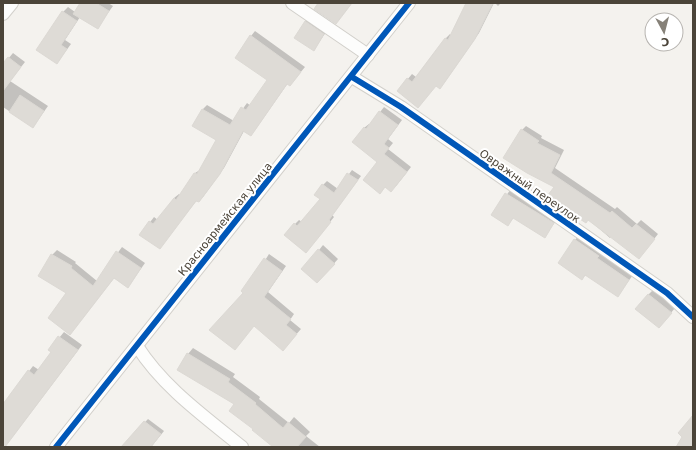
<svg xmlns="http://www.w3.org/2000/svg" width="696" height="450" viewBox="0 0 696 450" font-family="'DejaVu Sans',sans-serif">
	<style>
		.shadow { fill: #0003 }
		.building { fill: #dedbd6; stroke: #dcd9d4 }
		.lines { fill: none; stroke-linecap: round; stroke-linejoin: round }
		.street-casing { stroke: #d2d0cb; stroke-width: 14 }
		.street { stroke: #fdfdfc; stroke-width: 12 }
		.cycleway-casing { stroke: #fff; stroke-width: 8 }
		.cycleway { stroke: #0057b8; stroke-width: 6 }
		.labels { text-anchor: middle; stroke-width: 4; stroke-linejoin: round; paint-order: stroke }
		.street-label { font-size: 11px; fill: #4b4439; stroke: #fff }
	</style>
	<rect width="100%" height="100%" fill="#f4f2ee"/>
	<g class="shadow">
		<polygon points="81,3 108,3 113,6 97,28 80,17 65,40 71,44 57,63 63,12 68,7 75,12"/>
		<polygon points="319,3 352,3 336,23"/>
		<polygon points="467,3 494,3 479,33 444,83 398,91 412,74 416,77 445,39 450,34 451,35"/>
		<polygon points="495,3 501,3 498,6"/>
		<polygon points="310,17 328,29 314,50 305,21"/>
		<polygon points="255,31 305,67 290,85 288,83 255,130 251,135 244,131 224,168 203,197 199,201 197,200 160,247 141,234 154,217 158,220 174,198 179,194 181,195 195,173 200,170 217,140 193,125 203,109 207,105 234,121 247,103 251,106 269,80 251,36"/>
		<polygon points="13,53 25,62 10,81 48,106 33,127 3,107 3,65"/>
		<polygon points="384,107 402,120 388,139 393,143 388,149 411,167 396,186 386,186 380,192 379,162 364,128 369,124 370,125"/>
		<polygon points="526,126 542,136 541,138 564,150 555,168 615,209 617,207 637,224 641,220 658,234 643,253 612,236 610,238 588,219 564,207 562,209 555,187 522,130"/>
		<polygon points="352,170 361,176 332,215 334,217 310,247 295,224 299,220 302,222 321,199 323,185 327,181 338,189"/>
		<polygon points="511,189 558,218 545,236 514,217 508,225 492,215"/>
		<polygon points="579,235 633,275 618,295 586,275 582,278 575,240"/>
		<polygon points="323,245 338,259 322,277 319,250"/>
		<polygon points="122,247 145,263 128,287 114,278 74,329 68,293 52,255 57,250 76,262 75,263 97,281"/>
		<polygon points="269,254 286,266 268,292 294,314 290,320 301,329 287,345 245,292"/>
		<polygon points="653,290 675,308 659,327 648,295"/>
		<polygon points="64,332 82,345 13,436 3,444 3,405 33,366 39,370 52,352 49,350"/>
		<polygon points="193,348 235,374 233,377 260,397 259,399 289,423 294,417 310,432 306,436 320,447 274,447 254,428 236,404 188,354"/>
		<polygon points="148,419 164,431 151,447 122,447"/>
	</g>
	<g class="building">
		<polygon points="80,3 96,3 109,11 98,29 73,14"/>
		<polygon points="318,3 352,3 336,24 314,9"/>
		<polygon points="466,3 493,3 475,39 440,89 436,86 418,108 397,91 407,78 412,82 445,38 448,40"/>
		<polygon points="62,11 77,21 61,45 67,49 57,64 36,50"/>
		<polygon points="305,21 324,34 314,51 294,38"/>
		<polygon points="250,35 301,72 290,86 287,84 251,136 243,131 220,174 199,202 196,201 160,249 139,235 149,221 153,224 174,198 176,200 194,173 197,174 216,140 192,126 202,109 230,125 241,107 246,110 267,80 235,58"/>
		<polygon points="8,57 21,67 3,91 3,63"/>
		<polygon points="20,95 44,111 33,128 9,112"/>
		<polygon points="379,111 398,125 384,144 389,148 384,154 407,172 391,192 385,187 380,194 363,180 377,162 352,142 364,127 366,129"/>
		<polygon points="521,129 539,141 537,143 560,155 551,173 610,213 612,211 632,228 636,224 655,239 639,259 588,220 586,223 563,208 562,210 545,199 554,187 527,173 503,158"/>
		<polygon points="347,173 358,180 329,220 331,222 306,253 284,235 294,223 297,226 320,199 314,195 322,184 334,193"/>
		<polygon points="505,193 554,223 545,238 513,218 508,226 491,215"/>
		<polygon points="574,239 599,256 597,258 629,280 618,297 585,275 582,280 558,263"/>
		<polygon points="318,249 335,264 317,283 301,269"/>
		<polygon points="116,251 141,268 128,288 114,278 70,335 48,318 66,293 38,276 51,254 72,266 71,268 93,286"/>
		<polygon points="264,258 282,271 264,297 291,319 286,325 297,334 283,351 254,326 235,350 209,330 243,293 241,291"/>
		<polygon points="648,294 672,313 659,328 635,309"/>
		<polygon points="58,336 78,350 5,447 3,447 3,404 28,370 34,375 51,352 48,350"/>
		<polygon points="187,353 230,379 228,382 256,403 255,404 283,428 288,422 306,437 297,447 273,447 252,430 253,429 229,411 234,404 177,370"/>
		<polygon points="693,415 693,447 676,447 682,437 678,433"/>
		<polygon points="144,421 161,434 151,447 121,447"/>
	</g>
	<g class="lines">
		<defs>
			<g id="street">
				<polyline points="292,3 368,55"/>
				<polyline points="3,14 12,3"/>
				<polyline points="352,77 401,107 667,293 693,317"/>
				<path d="M137,346C163,387 204,416 242,447"/>
				<polyline points="56,447 409,3"/>
			</g>
		</defs>
		<use href="#street" class="street-casing"/>
		<use href="#street" class="street"/>
		<defs>
			<g id="cycleway">
				<polyline points="352,77 401,107 667,293 693,317"/>
				<polyline points="56,447 409,3"/>
			</g>
		</defs>
		<use href="#cycleway" class="cycleway-casing"/>
		<use href="#cycleway" class="cycleway"/>
	</g>
	<g class="labels">
		<g class="street-label">
			<text transform="translate(530 186) rotate(35)" y="4">Овражный переулок</text>
			<text transform="translate(225 219) rotate(-51)" y="4">Красноармейская улица</text>
		</g>
	</g>
	<rect width="696" height="450" fill="none" stroke="#4b4439" stroke-width="8"/>
	<g transform="translate(664 32) rotate(173)"><circle r="19" fill="#ffffff" stroke="#b7b4b0"/>
	<path d="M0-3L7 15L0 10L-7 15Z" fill="#868178"/>
	<text y="-6" font-size="11" font-weight="bold" text-anchor="middle" fill="#4b4439">С</text>
	</g>
</svg>
